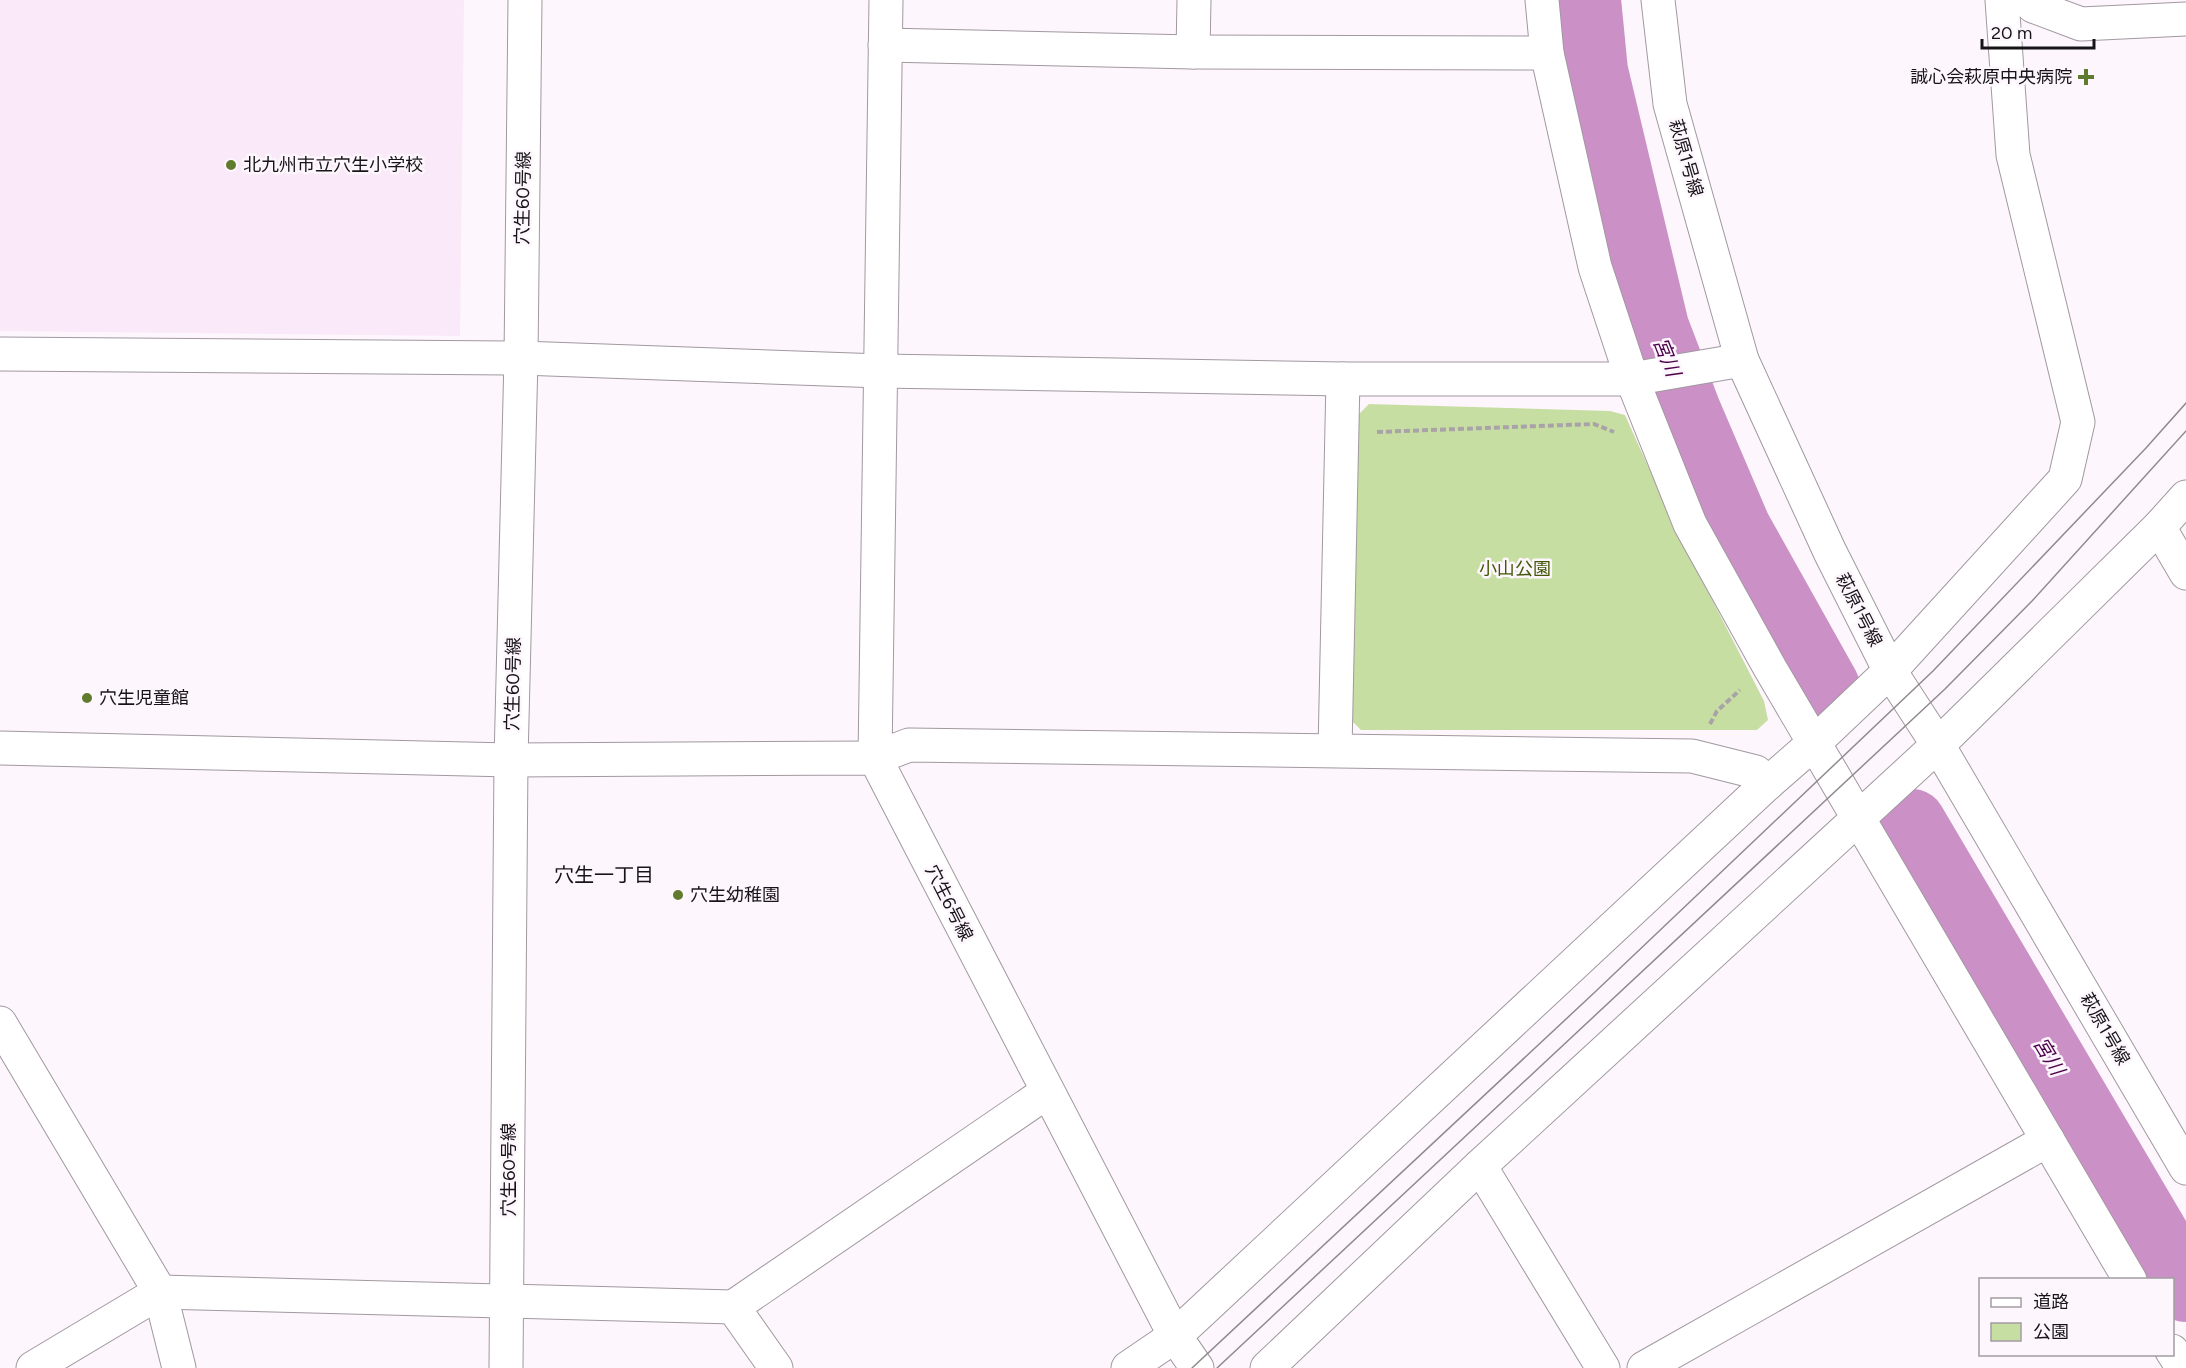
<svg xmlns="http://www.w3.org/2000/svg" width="2186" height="1368" viewBox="0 0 2186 1368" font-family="Figtree,'Noto Sans JP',sans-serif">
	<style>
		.built { fill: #fae9f8 }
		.green { fill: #c7dea3 }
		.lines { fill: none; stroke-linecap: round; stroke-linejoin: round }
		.river { stroke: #cb91c7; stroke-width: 68 }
		.minor-casing { stroke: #a198a0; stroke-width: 35 }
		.path { stroke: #a9a3a8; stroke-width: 4; stroke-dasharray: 6 3; stroke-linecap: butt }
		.minor { stroke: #fff; stroke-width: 33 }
		.tram { stroke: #908a8f; stroke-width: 1.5 }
		.poi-dot { fill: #617b2e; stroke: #fef6fd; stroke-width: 2 }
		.labels { text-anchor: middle; stroke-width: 5; stroke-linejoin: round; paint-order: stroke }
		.poi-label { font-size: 18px; fill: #171417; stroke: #fef6fd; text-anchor: start }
		.street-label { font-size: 18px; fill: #171417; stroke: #fef6fd }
		.park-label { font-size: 18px; fill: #425808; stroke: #fef6fd }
		.water-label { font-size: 20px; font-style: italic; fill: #4c044b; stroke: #fef6fd }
		.neighbourhood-label { font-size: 20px; fill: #171417; stroke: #fef6fd }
	</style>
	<rect width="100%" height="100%" fill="#fef6fd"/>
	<polygon class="built" points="0,0 464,0 460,336 0,331"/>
	<polygon class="green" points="1369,404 1610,411 1625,415 1679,535 1764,701 1768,720 1757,730 1361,730 1351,720 1354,419"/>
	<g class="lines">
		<g class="river">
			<polyline points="1587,0 1594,71 1655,327 1687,411 1737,528 1826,687"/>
			<polyline points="1912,823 2186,1288"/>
		</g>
		<defs>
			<g id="minor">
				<polyline points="886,0 875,758 909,745 1692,756 1756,772 1767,784"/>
				<polyline points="1542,0 1547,53 1595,267 1632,379 1690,524 1770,668 2130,1280"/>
				<polyline points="1658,0 1670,104 1742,360 1830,552 1890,671 1938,745 2186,1168"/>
				<polyline points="2027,0 2033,6 2081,24 2186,19"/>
				<polyline points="885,45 1193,52 1547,53"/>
				<polyline points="1193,52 1194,0"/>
				<polyline points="0,354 521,358 881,371 1343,379 1632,379 1742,360"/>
				<polyline points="2159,527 2186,573"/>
				<polyline points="0,748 511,760 875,758 1175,1336 1197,1368"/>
				<polyline points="1335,750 1343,379"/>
				<polyline points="0,1023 160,1292 179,1368"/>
				<polyline points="1480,1166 1603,1368"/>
				<polyline points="733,1307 776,1368"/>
				<polyline points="2172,1351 2183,1368"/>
				<polyline points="33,1368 160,1292 733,1307 1047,1092"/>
				<polyline points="506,1368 511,760 521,358 525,0"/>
				<polyline points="1128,1368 1175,1336 1767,784 1814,743 1890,671 2065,479 2078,422 2013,155 2002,0"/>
				<polyline points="1267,1368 1480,1166 1938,745 2159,527 2186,497"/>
				<polyline points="1644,1368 2048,1140"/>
			</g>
		</defs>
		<use href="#minor" class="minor-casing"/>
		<g class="path">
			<polyline points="1377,432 1594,424 1614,432"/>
			<polyline points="1710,724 1717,711 1740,690"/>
		</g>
		<use href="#minor" class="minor"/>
		<g class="tram">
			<polyline points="1192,1368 1595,992 1933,671 2146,448 2186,403"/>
			<polyline points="1217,1368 1945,689 2032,601 2186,431"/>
		</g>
	</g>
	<g class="poi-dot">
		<path d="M2083 68h6v6h6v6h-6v6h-6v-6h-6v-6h6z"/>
		<circle cx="231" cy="165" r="6"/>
		<circle cx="87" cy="698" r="6"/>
		<circle cx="678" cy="895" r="6"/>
	</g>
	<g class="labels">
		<g class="poi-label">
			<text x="2072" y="83" text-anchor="end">誠心会萩原中央病院</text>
			<text x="243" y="171">北九州市立穴生小学校</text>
			<text x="99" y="704">穴生児童館</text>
			<text x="690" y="901">穴生幼稚園</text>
		</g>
		<g class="street-label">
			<text transform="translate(1686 158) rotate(74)" y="6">萩原1号線</text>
			<text transform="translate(523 198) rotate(-89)" y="6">穴生60号線</text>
			<text transform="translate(1859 610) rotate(63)" y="6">萩原1号線</text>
			<text transform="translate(513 684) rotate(-89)" y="6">穴生60号線</text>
			<text transform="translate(949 903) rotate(63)" y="6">穴生6号線</text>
			<text transform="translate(2105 1029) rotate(60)" y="6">萩原1号線</text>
			<text transform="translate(509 1170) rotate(-90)" y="6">穴生60号線</text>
		</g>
		<g class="park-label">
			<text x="1515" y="575">小山公園</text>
		</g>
		<g class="water-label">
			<text transform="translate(1667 357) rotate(68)" y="7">宮川</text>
			<text transform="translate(2049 1056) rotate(59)" y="7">宮川</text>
		</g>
		<g class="neighbourhood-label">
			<text x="604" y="882">穴生一丁目</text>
		</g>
	</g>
	<rect x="1979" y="1278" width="195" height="78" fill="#fef6fd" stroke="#a29ca1" stroke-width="1.5"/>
	<rect x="1991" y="1298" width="30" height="9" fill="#ffffff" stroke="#a29ca1" stroke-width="1.5"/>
	<text x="2033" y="1308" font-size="18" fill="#171417">道路</text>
	<rect x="1991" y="1323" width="30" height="18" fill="#c7dea3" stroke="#a29ca1" stroke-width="1.5"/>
	<text x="2033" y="1338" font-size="18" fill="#171417">公園</text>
	<path d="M1982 39v9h112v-9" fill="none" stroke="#171417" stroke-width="3"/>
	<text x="1991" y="39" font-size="18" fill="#171417" stroke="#fef6fd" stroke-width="4.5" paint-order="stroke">20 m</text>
</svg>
